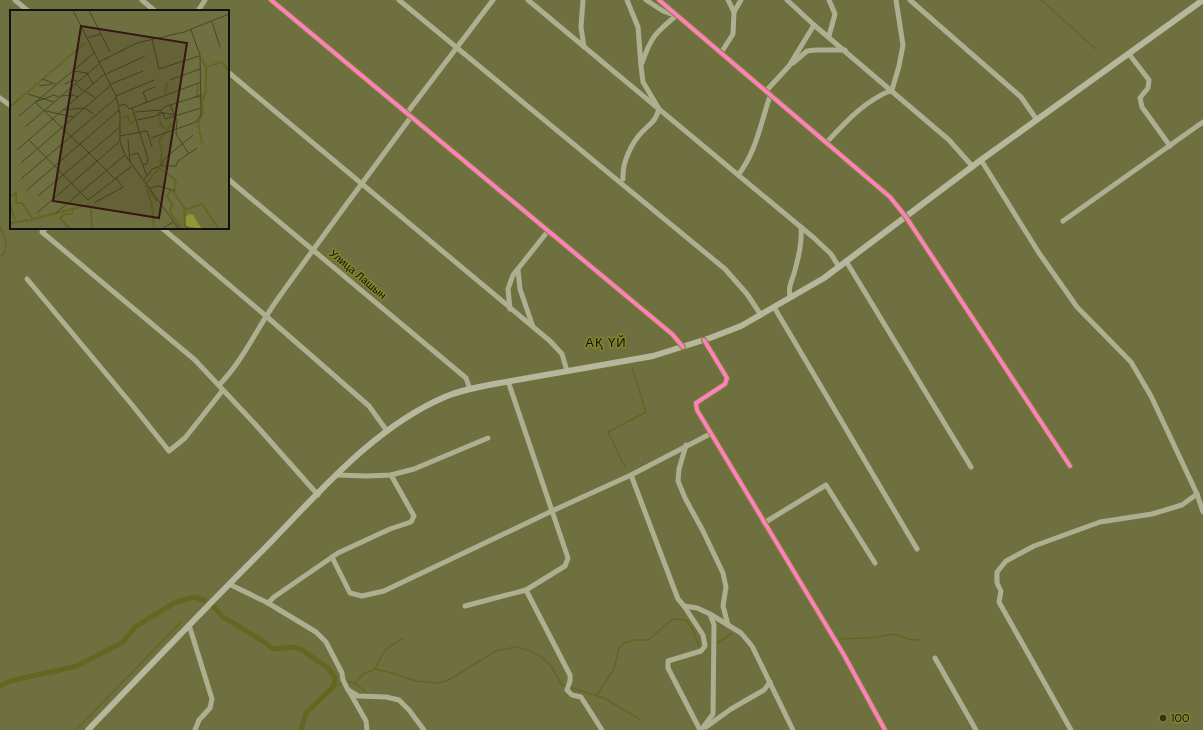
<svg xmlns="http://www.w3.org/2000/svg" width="1203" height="730" viewBox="0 0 1203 730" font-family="'DM Sans',sans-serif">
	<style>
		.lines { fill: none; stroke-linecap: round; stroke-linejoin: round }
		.stream { stroke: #646721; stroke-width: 1.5 }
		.canal { stroke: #646721; stroke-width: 5 }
		.minor { stroke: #aeaf91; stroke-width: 5 }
		.major { stroke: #b7b79d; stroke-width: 6 }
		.cycleway-casing { stroke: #82852a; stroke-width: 6 }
		.cycleway { stroke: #ff80c0; stroke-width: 4 }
		.poi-dot { fill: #323221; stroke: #82852a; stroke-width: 1.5 }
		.labels { text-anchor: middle; stroke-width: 3; stroke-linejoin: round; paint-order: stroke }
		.street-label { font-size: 11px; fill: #111; stroke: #82852a }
		.poi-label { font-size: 11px; fill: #111; stroke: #82852a; text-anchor: start }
		.quarter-label { font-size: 13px; letter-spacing: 1px; fill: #111; stroke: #82852a }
		.inset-river { fill: none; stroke: #646721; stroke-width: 2 }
		.inset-road { fill: none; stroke: #46472c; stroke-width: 1 }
		.view { fill: #381616; fill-opacity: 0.15; stroke: #381616; stroke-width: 2 }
		.inset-edge { fill: none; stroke: #111; stroke-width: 2 }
	</style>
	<rect width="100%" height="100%" fill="#6e703f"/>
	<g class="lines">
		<g class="stream">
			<polyline points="1041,0 1096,49"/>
			<polyline points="0,226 6,242 4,254 0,256"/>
			<polyline points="625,467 608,432 646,412 632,368"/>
			<polyline points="840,639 869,638 894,634 908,639 919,640"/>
			<polyline points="715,644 731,634"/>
			<path d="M375,669C383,652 385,647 403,639"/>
			<polyline points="355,683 363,674 375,669 392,673 416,681 435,683 447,681 496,651 515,647 529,650 540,656 551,666 562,685 604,698 641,720"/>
			<path d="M334,686C351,680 351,679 366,692"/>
			<polyline points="597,695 614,669 619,648 624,643 634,640 648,640 673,619 686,620 693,630 699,646 702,647"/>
			<polyline points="76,730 181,622"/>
		</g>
		<g class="canal">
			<polyline points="214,607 223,617 263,641 273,649 294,647 302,650 328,668 335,678 334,686 306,713 301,730"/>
			<polyline points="0,686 10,681 77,666 123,642 135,627 176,602 194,597 204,600"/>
		</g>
		<g class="minor">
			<polyline points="15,0 28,11"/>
			<polyline points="142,0 155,11"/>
			<polyline points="271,0 672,334 683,347"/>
			<polyline points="399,0 725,269 747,294 761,315"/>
			<polyline points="528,0 814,238 831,254 839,267"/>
			<polyline points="583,0 581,27 584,47"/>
			<polyline points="646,0 663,11 674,15"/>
			<polyline points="659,0 890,197 906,217 1070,466"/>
			<polyline points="787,0 814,25 949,140 973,167"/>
			<polyline points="910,0 1021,97 1037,120"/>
			<polyline points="198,11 205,0"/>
			<polyline points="734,12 741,0"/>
			<polyline points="829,36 835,14 829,0"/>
			<polyline points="721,53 733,34 734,12 728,0"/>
			<polyline points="1129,54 1149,80 1148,88 1140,98 1142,107 1170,146"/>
			<path d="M642,63C651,37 655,33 677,15"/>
			<polyline points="793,63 807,51 816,50 845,50"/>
			<polyline points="228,72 550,341 562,354 567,371"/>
			<polyline points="766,91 789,66 814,25"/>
			<polyline points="0,98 11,106"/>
			<polyline points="407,113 493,0"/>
			<path d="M826,143C846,122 864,101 892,90L899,66L903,45L896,0"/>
			<polyline points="981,160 1039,253 1077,307 1131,362 1151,396 1197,494 1203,512"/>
			<path d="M738,175C756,153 761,122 770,96"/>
			<polyline points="228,179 466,378 470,389"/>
			<path d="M623,179C622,163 631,143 643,131C652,122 655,122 659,109L643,82L641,66L638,27L627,0"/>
			<polyline points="1063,221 1203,122"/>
			<polyline points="46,228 42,232 195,360 255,424 318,495"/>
			<polyline points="162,228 266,316 369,406 387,431"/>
			<polyline points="846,261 971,467"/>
			<polyline points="518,270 520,289 533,327"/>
			<polyline points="27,279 133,406 169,451 185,438 223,390"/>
			<path d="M790,297C788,285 792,282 795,270C799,255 802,243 801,227"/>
			<polyline points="774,307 917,549"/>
			<polyline points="510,309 508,289 513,275 548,231"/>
			<polyline points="704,340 727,378 725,384 696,403 697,410 844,655 885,730"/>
			<path d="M219,385C243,361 257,328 277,300C321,238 366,178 411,117"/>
			<polyline points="686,445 679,469 678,481 685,498 703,531 723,573 726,587 723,606 728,625"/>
			<polyline points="337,475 367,476 391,475 414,469 488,438"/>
			<polyline points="631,475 678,599 684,606 697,608 710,614 741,633 752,646 793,730"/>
			<polyline points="764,523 826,485 875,563"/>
			<polyline points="332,557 350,593 362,596 384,591 552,511 631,475 710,434"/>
			<polyline points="229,584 268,603 316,632 326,642 342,673 343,680 348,690 358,696 386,697 399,700 409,710 424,730"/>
			<polyline points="526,590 570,675 570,681 567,690 572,695 581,697 602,730"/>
			<polyline points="268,603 274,597 338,553 390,529 411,522 414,516 391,475"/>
			<polyline points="465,606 526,590 565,566 568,558 508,381"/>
			<polyline points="684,606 703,635 705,646 701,651 668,661 668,668 700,730"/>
			<polyline points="189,625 212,699 210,708 199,720 195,730"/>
			<polyline points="935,658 976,730"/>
			<polyline points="349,691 366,721 367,730"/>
			<polyline points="706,727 731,709 764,690 770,682"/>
			<polyline points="701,730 713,714 714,625 710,614"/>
			<polyline points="1071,730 999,602 1001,591 997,583 997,572 1006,561 1034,546 1100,522 1152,514 1182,505 1197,494"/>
		</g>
		<path class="major" d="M88,730C146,670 204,609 263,550C318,494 373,427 447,396C462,390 478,387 494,384L653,356L710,338L741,326L824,278L981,160L1203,0"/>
		<defs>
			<g id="cycleway">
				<polyline points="271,0 672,334 683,347"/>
				<polyline points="659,0 890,197 906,217 1070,466"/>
				<polyline points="704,340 727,378 725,384 696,403 697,410 844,655 885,730"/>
			</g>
		</defs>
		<use href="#cycleway" class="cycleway-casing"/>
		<use href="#cycleway" class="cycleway"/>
	</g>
	<circle class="poi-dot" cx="1163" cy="718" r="4"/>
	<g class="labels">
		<g class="street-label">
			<text transform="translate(358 274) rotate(40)" y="4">Улица Лашын</text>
		</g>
		<g class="poi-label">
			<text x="1171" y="722">100</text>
		</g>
		<g class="quarter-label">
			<text x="606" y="347">АҚ ҮЙ</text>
		</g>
	</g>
	<g transform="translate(10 10)">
		<rect width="219" height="219" fill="#6e703f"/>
		<path d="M179,204L183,205L192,219L176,216L175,208Z" fill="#949636"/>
		<path class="inset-river" d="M196,57L212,52L219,61M188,74L187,87H194M155,84L157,72M0,97L75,33M149,105L151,115L157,120M111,108L118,106L120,113L125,111M192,133L188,113L193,102L192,92L196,81V58L192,49M150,155L152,142L149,131L162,114M136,174L149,158L163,168L166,171L164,183L174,197L175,216L180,219M135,175L142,195L144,219M138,179L147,191M161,180L157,186L162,194L160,202L172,219M0,183L1,186L6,183V193H12L22,208M0,194L5,210M174,200L192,194L209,219M20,210L78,195L81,199L82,219M0,213L19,210M60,219L50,208L54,204H62L63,199"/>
		<path class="inset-road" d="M63,0L106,86L110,104V132L115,145L169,219M79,0L100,42M202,12L210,37M77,28L91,24M142,29L149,59L189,46M89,52L127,33L174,22L219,4M63,61L77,63L83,74M32,69L46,74M160,70L190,59M65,73L74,82M55,74L63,70L67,71M101,74L133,61M29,76L42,74M75,81L85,88M18,84L44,92M50,86L62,85L68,87M106,86L144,70M49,87L44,85L25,92L69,134M137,92L133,82L145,77M160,95L167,110L166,124L179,144M109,96L115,94L119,99L191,72M122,98L138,149L137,154L132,155M53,100L74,98L84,104M36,101L63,107M125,102L151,100M150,102L164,105M147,105L153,103L155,109L191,98M9,106L84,43M127,110L146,106L154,97L192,85M15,117L90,53M110,126L137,121L142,137M141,128L186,112L191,105L190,45L181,20M19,130L78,190L122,156M118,130L120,152M70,134L104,168M7,140L92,66L135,46M121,145L128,143L137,166M11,153L101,75M152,156H166L168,151L187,138M11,169L106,88M134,170L142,159L151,156L154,149L183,125M139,178L149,176L165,181M16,181L109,100M28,186L110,117M84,193L113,177L105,167M27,203L109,132M46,203L115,145M152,219L163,212"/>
		<path class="view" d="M71,16L177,33L149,208L43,191Z"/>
		<rect width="219" height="219" class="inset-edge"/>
	</g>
</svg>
